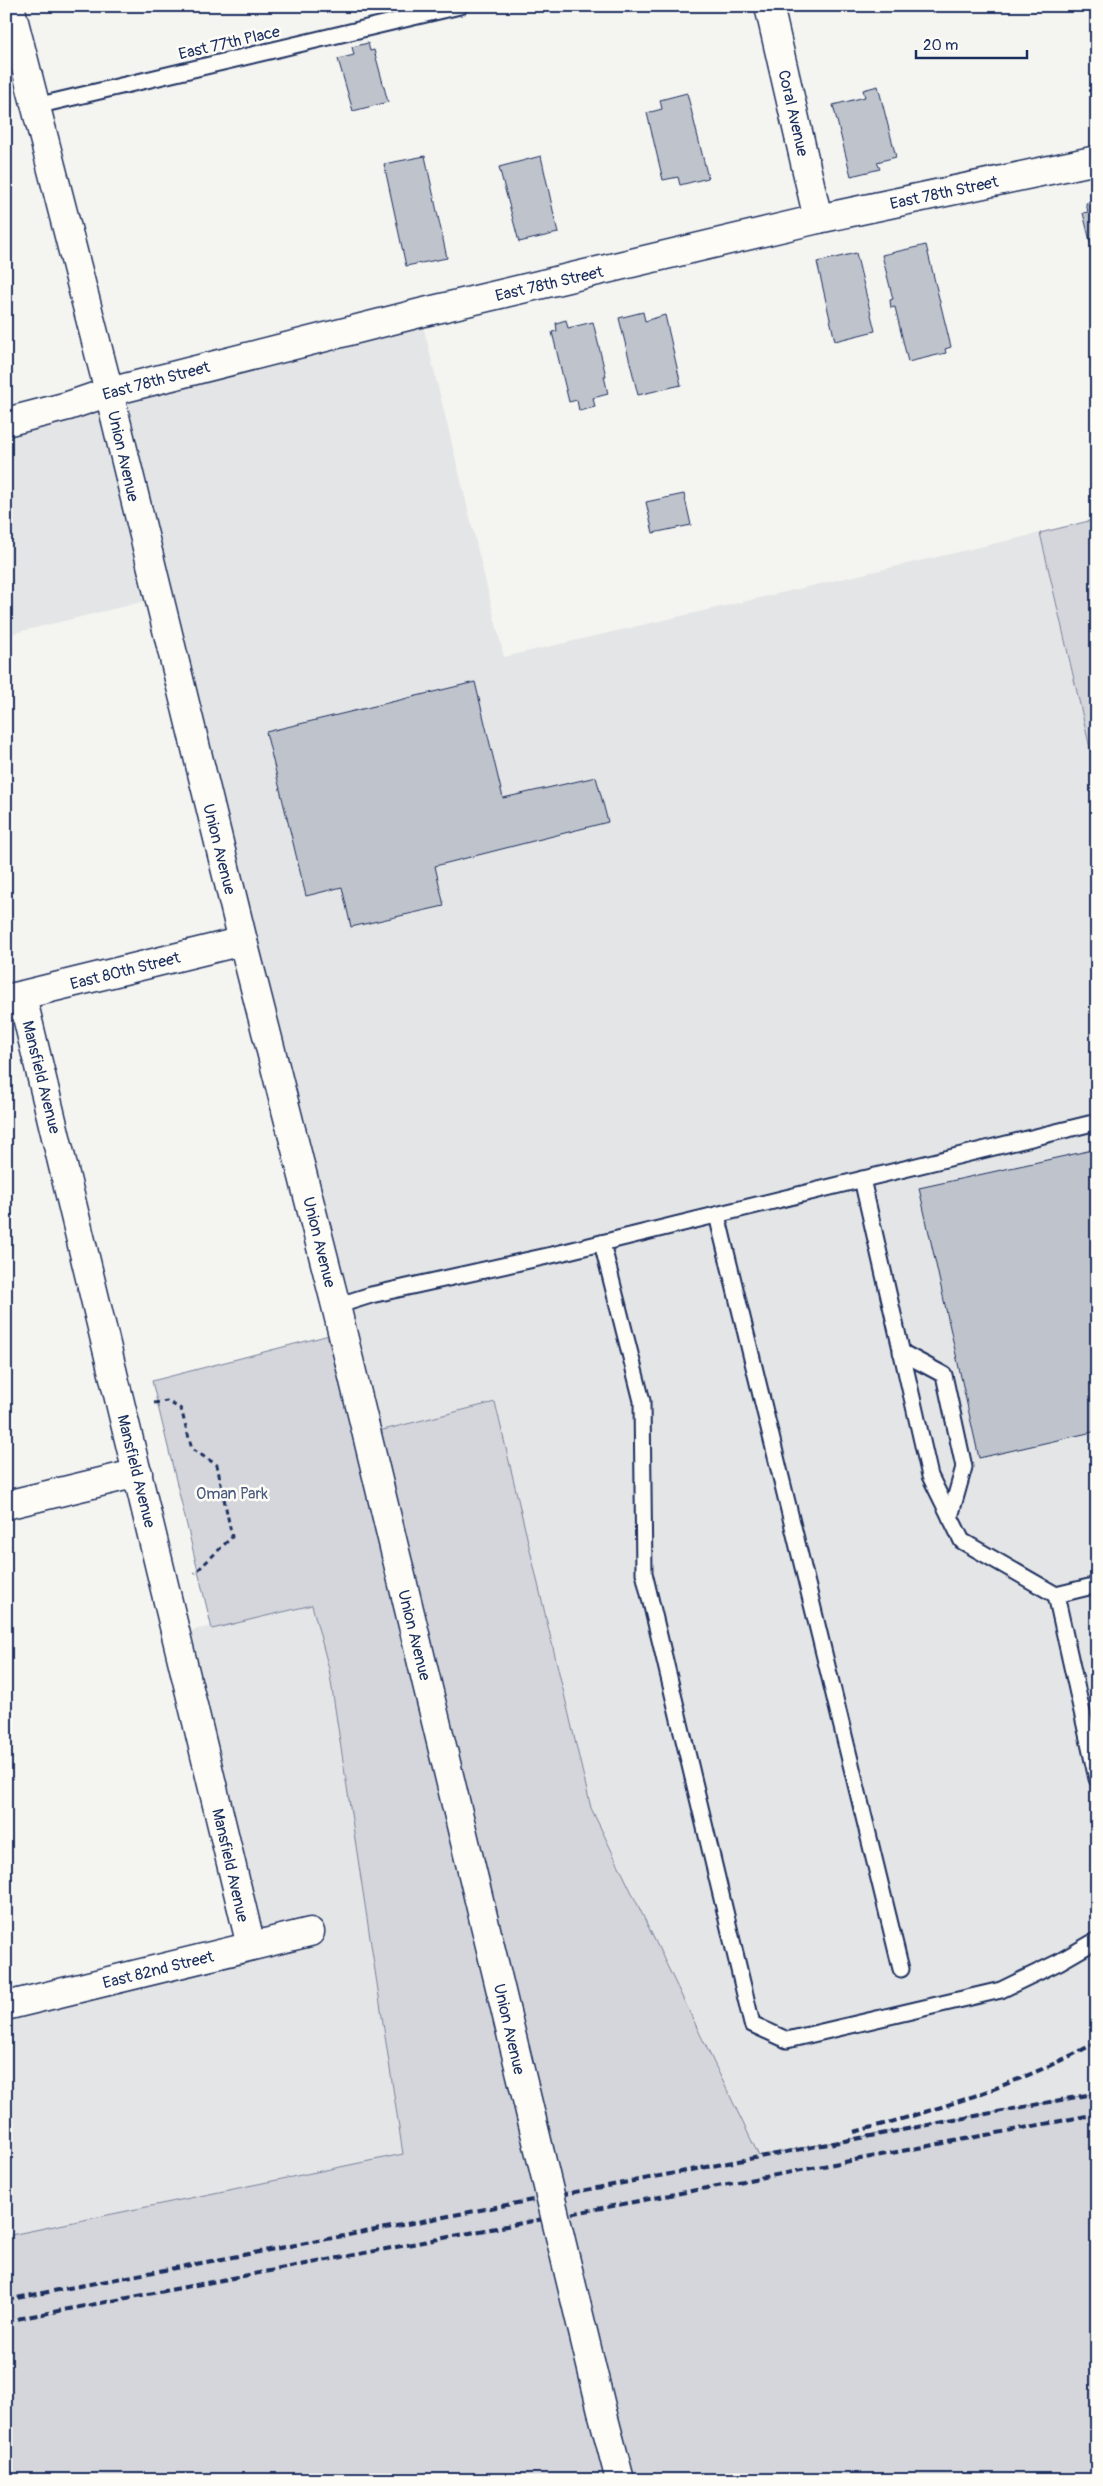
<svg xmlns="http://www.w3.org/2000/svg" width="1103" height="2486" viewBox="0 0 1103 2486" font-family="Pangolin,sans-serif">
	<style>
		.built { fill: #e4e5e6 }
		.green { fill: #d4d6db; stroke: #78829c }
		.building { fill: #bfc3cc; stroke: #1b2f5e }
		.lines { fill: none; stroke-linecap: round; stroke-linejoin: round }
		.lane-casing { stroke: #1b2f5e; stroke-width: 19 }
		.street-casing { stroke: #1b2f5e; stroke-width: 31 }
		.secondary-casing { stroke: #1b2f5e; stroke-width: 31 }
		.path { stroke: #1b2f5e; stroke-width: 3; stroke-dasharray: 5 4; stroke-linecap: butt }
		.lane { stroke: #fdfcf7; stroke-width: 15 }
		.street { stroke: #fdfcf7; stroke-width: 28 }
		.secondary { stroke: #fdfcf7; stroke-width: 28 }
		.rail { stroke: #1b2f5e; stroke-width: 4; stroke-dasharray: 8 4; stroke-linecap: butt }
		.secondary-bridge-casing { stroke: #1b2f5e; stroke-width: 31; stroke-linecap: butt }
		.secondary-bridge { stroke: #fdfcf7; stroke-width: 28 }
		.labels { text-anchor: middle; stroke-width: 5; stroke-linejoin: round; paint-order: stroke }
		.street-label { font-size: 16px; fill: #1b2f5e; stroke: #fdfcf7 }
		.park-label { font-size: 16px; fill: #49597d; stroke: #fdfcf7 }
	</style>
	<rect width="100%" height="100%" fill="#f4f4f1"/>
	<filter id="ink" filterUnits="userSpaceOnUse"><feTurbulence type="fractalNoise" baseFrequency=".02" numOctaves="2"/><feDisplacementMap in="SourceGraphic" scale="10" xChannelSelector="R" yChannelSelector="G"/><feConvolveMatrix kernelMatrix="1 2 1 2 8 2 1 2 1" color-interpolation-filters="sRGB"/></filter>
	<g filter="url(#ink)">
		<g class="built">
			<polygon points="420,313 504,657 1040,533 1097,778 1097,2093 759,2156 591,1808 495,1403 367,1434 158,598 6,635 6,422"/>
			<polygon points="312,1604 329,1669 403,2154 6,2236 6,2006 250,1946 176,1634"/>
		</g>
		<g class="green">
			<polygon points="1097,519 1097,778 1040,533"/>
			<polygon points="341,1332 367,1434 495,1402 591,1808 759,2156 1097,2093 1097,2480 6,2480 6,2236 403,2154 329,1669 312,1605 212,1629 152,1381"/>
		</g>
		<g class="building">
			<polygon points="368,43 370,51 374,50 388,102 353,111 338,59 354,55 352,47"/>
			<polygon points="878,86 896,157 877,162 880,169 851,176 833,105 865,97 863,90"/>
			<polygon points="687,93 708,178 680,185 678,177 663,180 647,113 662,109 660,100"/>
			<polygon points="425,156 447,258 406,266 384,164"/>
			<polygon points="541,156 558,233 519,242 499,167"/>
			<polygon points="1097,201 1097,265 1096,265 1083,213 1088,212 1086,203"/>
			<polygon points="926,245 951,347 945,349 946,353 908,362 895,307 891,308 890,300 893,299 882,255"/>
			<polygon points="856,253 875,331 835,341 817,262"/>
			<polygon points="643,312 645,321 665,315 681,385 638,395 619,318"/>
			<polygon points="566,320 568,328 593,322 606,376 604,376 608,394 593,398 595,407 579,411 577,400 569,402 552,332 557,331 556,323"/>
			<polygon points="684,494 691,525 653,533 646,502"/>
			<polygon points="475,682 503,798 596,777 608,822 435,866 444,906 351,927 342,887 306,896 266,732"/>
			<polygon points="1097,1149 1097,1431 979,1458 919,1188"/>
		</g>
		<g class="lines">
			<defs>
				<g id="lane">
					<polyline points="36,106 460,6"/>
					<polyline points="862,1179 930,1476 962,1541 1056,1595"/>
					<polyline points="717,1215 901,1969"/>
					<polyline points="602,1243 642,1401 644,1573 752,2024 787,2040 1001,1990 1059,1962 1097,1940"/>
					<polyline points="336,1306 371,1295 552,1255 1097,1122"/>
					<polyline points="901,1352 944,1375 964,1467 950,1517"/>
					<polyline points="1097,1585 1056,1595 1097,1779"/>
				</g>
				<g id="street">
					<polyline points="769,6 818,219"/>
					<polyline points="6,422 68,406 109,392"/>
					<polyline points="22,996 251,1946"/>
					<polyline points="6,999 243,941"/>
					<polyline points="6,1505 138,1473"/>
					<polyline points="6,2006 310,1932"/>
				</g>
				<g id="secondary">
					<polyline points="10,6 109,392 243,941 336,1306 531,2116"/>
					<polyline points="109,392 420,313 818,219 1097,160"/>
					<polyline points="603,2415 620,2480"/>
				</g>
			</defs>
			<use href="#lane" class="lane-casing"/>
			<use href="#street" class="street-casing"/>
			<use href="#secondary" class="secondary-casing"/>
			<polyline class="path" points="154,1403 167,1401 181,1409 192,1449 217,1465 232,1537 195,1573"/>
			<use href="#lane" class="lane"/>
			<use href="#street" class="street"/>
			<use href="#secondary" class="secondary"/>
			<g class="rail">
				<path d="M854,2132C938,2110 1020,2084 1097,2042"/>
				<polyline points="6,2300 1097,2093"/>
				<polyline points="6,2321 1097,2114"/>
			</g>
			<defs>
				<polyline id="secondary-bridge" points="531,2116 603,2415"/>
			</defs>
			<use href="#secondary-bridge" class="secondary-bridge-casing"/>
			<use href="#secondary-bridge" class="secondary-bridge"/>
		</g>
	</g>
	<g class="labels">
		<g class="street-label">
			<text transform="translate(229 42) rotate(-13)" y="6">East 77th Place</text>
			<text transform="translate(794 113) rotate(77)" y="6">Coral Avenue</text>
			<text transform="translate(944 192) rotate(-12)" y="6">East 78th Street</text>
			<text transform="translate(549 283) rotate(-13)" y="6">East 78th Street</text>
			<text transform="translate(156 380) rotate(-15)" y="6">East 78th Street</text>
			<text transform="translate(124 456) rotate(77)" y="6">Union Avenue</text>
			<text transform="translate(220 849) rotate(76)" y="6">Union Avenue</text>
			<text transform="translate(125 970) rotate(-14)" y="6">East 80th Street</text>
			<text transform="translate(42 1077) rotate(76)" y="6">Mansfield Avenue</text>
			<text transform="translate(320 1242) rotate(76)" y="6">Union Avenue</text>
			<text transform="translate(137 1471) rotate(76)" y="6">Mansfield Avenue</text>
			<text transform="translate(415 1635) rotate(76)" y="6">Union Avenue</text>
			<text transform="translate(231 1865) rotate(77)" y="6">Mansfield Avenue</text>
			<text transform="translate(158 1969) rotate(-14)" y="6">East 82nd Street</text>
			<text transform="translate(510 2029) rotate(77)" y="6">Union Avenue</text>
		</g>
		<g class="park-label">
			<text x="232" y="1499">Oman Park</text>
		</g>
	</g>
	<rect width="1103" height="2486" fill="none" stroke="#fdfcf7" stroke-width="25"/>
	<rect x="12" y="12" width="1078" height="2461" fill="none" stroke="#1b2f5e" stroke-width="2" filter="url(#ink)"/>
	<path d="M916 50v8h111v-8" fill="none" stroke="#1b2f5e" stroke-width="2.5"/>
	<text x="923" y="50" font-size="15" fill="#1b2f5e" stroke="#fdfcf7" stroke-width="4" paint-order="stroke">20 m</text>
</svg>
